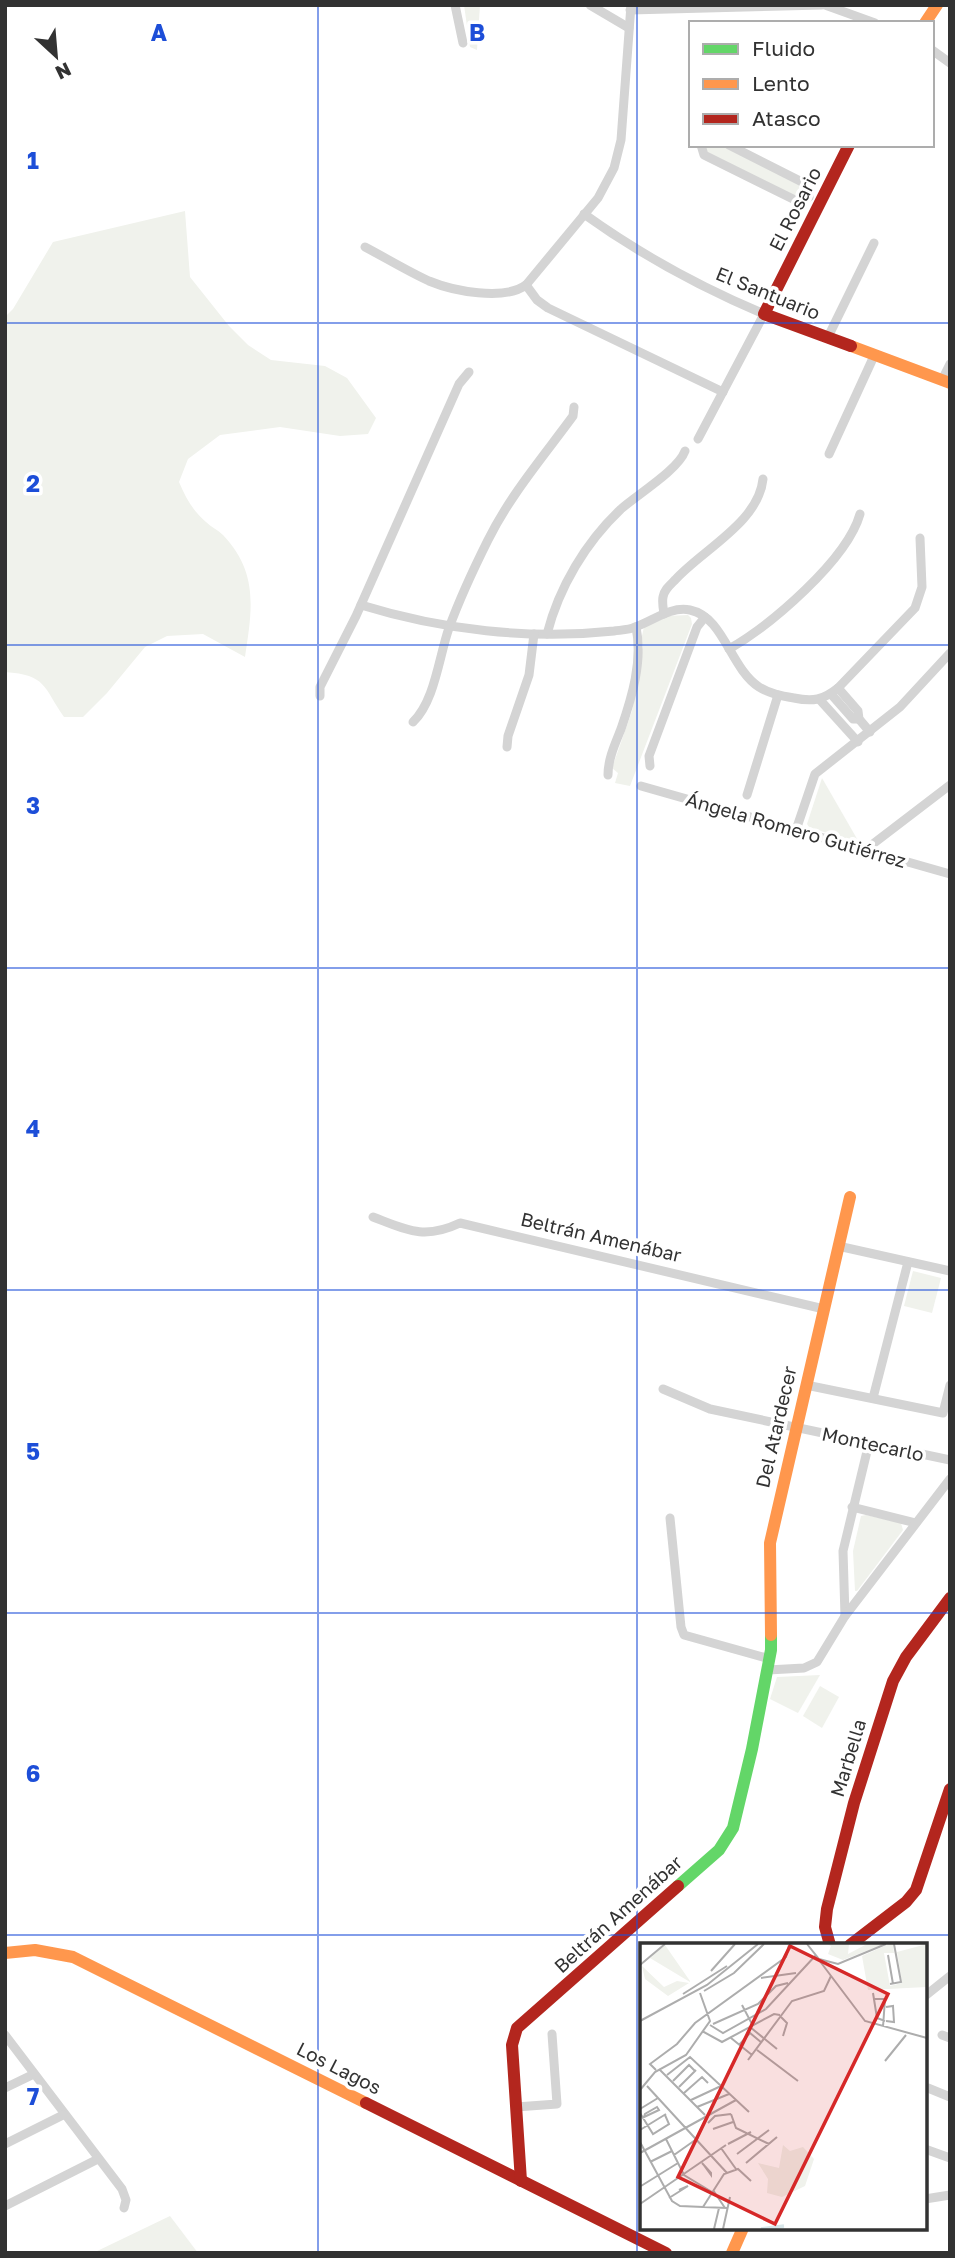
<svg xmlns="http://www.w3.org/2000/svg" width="955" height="2258" viewBox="0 0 955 2258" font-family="'Golos Text',sans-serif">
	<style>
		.green { fill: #f0f2ec }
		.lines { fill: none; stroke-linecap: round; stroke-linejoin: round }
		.street { stroke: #d4d4d4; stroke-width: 9 }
		.fast { stroke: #63d668; stroke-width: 12 }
		.slow { stroke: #ff974d; stroke-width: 12 }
		.jam { stroke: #b3261e; stroke-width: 12 }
		.grid { fill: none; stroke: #1d4ed8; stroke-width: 2; stroke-opacity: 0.55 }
		.labels { text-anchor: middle; stroke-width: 7; stroke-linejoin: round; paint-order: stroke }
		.street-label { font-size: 19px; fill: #323232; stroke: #fff }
		.inset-river { fill: none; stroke: #d8e7ea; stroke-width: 3.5 }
		.inset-road { fill: none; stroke: #adadad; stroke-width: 2 }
		.view { fill: #d62828; fill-opacity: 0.15; stroke: #d62828; stroke-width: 3.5 }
		.inset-edge { fill: none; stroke: #323232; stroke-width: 3.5 }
		.grid-label { font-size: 23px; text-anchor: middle; font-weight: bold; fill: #1d4ed8; stroke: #fff; stroke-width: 7; stroke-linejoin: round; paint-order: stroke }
	</style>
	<rect width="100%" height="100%" fill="#fff"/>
	<g class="green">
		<polygon points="464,5 480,5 477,50 470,47"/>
		<polygon points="704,145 721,145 802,185 807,190 804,197 798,198 707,153"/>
		<path d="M185,211L190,277L229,326L248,345L271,360L325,366L347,378L376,418L368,434L340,436L280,427L220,435L188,459L179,482C186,498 192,510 206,522C211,527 218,530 223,535C259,573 252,610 245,657L203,634L167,636L145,647L107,693L83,717H64C43,687 47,675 5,672V317L13,309L53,242Z"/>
		<polygon points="688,615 691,618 692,624 630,786 615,783 618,773 612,768 632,711 643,647 641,640 644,627 667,616"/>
		<polygon points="822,778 860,844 809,827 807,824"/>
		<polygon points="913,1271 941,1278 932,1313 904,1306"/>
		<polygon points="866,1515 901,1523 903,1530 857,1591 855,1591 853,1551 861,1516"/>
		<polygon points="820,1675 798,1713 770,1699 777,1677"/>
		<polygon points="820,1686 839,1697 822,1728 803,1716"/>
		<polygon points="170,2216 198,2253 93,2253"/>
	</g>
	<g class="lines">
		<g class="street">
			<polyline points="455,5 463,43"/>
			<polyline points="590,5 629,28"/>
			<polyline points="825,5 875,23"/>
			<polyline points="630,10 822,5"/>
			<polyline points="932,50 950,63"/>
			<polyline points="701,145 704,155 797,201 803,201 809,197"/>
			<polyline points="729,145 806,184 810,189 809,197"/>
			<path d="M584,214C641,255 700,287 764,314L698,439"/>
			<path d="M365,247C386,258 407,271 429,281C453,291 504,301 526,285L598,198L614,168L621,140L631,5"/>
			<polyline points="526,285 537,300 548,308 723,392"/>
			<polyline points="828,337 874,243"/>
			<polyline points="942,380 950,364"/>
			<polyline points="829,454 874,356"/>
			<path d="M361,605C442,630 530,640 614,631C621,630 629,630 635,627C653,621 670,606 690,610C724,617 730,668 759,687C770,694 782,696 794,698C813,702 823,700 838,688L915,608L922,587L920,538"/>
			<path d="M664,614C663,608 662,602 663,597C664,590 670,585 675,580C702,550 759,522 763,479"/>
			<path d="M547,634C559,587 586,542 621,509C638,494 678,470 685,451"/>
			<path d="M729,649C771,625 847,560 860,514"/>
			<polyline points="838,688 858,711 859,719 870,732"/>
			<polyline points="831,694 853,719 859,719"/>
			<polyline points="320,696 320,687 356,616 459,384 469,372"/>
			<polyline points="820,700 858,742"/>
			<path d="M413,722C435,701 439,656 449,628C460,598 474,568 488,540C511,494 543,457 573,416L574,407"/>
			<polyline points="507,747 508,736 529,675 534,634"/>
			<polyline points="650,766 649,756 697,627 705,617"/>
			<path d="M608,775C608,759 615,744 621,729C632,697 643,661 636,627"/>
			<polyline points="641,786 950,874"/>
			<polyline points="747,795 778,695"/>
			<polyline points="796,830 815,774 900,707 950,653"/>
			<polyline points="865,850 950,785"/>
			<path d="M373,1217C407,1230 424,1240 460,1223L824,1309"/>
			<polyline points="838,1246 950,1271"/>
			<polyline points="806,1385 943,1413 950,1385"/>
			<polyline points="663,1389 710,1409 950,1460"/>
			<polyline points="873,1398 908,1262"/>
			<polyline points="852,1507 916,1523"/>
			<polyline points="670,1518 681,1627 684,1635 770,1659"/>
			<polyline points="845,1616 843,1551 869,1443"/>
			<polyline points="768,1670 804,1668 817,1662 845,1616 950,1479"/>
			<polyline points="925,1996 950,1976"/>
			<polyline points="5,2035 122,2189 126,2200 124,2208"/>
			<polyline points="942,2035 950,2038"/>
			<polyline points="5,2088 34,2074"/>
			<polyline points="928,2088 950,2097"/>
			<polyline points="516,2107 557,2104 552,2034"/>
			<polyline points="5,2144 63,2115"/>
			<polyline points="925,2149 950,2158"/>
			<polyline points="925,2199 950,2195"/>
			<polyline points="5,2206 98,2159"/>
		</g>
		<polyline class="fast" points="678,1886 719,1850 733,1828 752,1749 771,1650 771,1635"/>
		<g class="slow">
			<polyline points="925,23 937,5"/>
			<polyline points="851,346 950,383"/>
			<polyline points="771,1635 770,1543 850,1197"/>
			<polyline points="5,1953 35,1950 73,1957 366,2103"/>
			<polyline points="732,2253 743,2228"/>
		</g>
		<g class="jam">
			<polyline points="849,145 764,314 851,346"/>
			<polyline points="830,1945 825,1927 827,1909 854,1803 893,1681 906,1657 950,1598"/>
			<polyline points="850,1945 906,1902 916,1890 950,1789"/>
			<polyline points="366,2103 666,2253"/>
			<polyline points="521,2181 512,2045 517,2028 678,1886"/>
		</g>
	</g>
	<path class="grid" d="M318,5V2253M637,5V2253M5,323H950M5,645H950M5,968H950M5,1290H950M5,1613H950M5,1935H950"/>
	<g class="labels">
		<g class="street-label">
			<text transform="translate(795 209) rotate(-63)" y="7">El Rosario</text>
			<text transform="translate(768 293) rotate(22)" y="7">El Santuario</text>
			<text transform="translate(796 830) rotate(16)" y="7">Ángela Romero Gutiérrez</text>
			<text transform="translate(601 1237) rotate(13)" y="7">Beltrán Amenábar</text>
			<text transform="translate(776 1427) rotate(-77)" y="7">Del Atardecer</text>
			<text transform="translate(873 1444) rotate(12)" y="7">Montecarlo</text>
			<text transform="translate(848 1758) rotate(-73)" y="7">Marbella</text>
			<text transform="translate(618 1914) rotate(-42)" y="7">Beltrán Amenábar</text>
			<text transform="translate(339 2068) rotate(27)" y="7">Los Lagos</text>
		</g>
	</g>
	<g transform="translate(640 1943)">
		<rect width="287" height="287" fill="#fff"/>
		<path d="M187,1H209L208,11L227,1H244L203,17L188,11L191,3ZM249,1H253L254,10H244L250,43L262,40L257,9L287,1V44L228,47L222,13ZM25,2L50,38V39L10,15ZM2,23L24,44L37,38L49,40L28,53L5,36ZM143,202L150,208L163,204L174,216L165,243L142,254L127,250L128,236L118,220L139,225Z" fill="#f0f2ec"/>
		<path class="inset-river" d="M121,286L144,283"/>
		<path class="inset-road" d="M167,1L179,16L198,21L246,1M248,12L253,41M176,13L225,78L287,95M0,22L25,1M71,28L95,1M121,35L156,30M250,41L261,39L254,1M64,48L94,30L124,1M233,50L237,75L245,78M43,51L87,23M233,56H245L243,84M102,62L113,83M246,64L253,63L254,79L246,78M140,73L147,80L143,93M0,78L67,42L118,1M73,81L118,61L136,43L148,40M70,82L83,90L126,66L176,12M110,84L137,106M62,88L82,99L134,71L140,72M91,95L112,112M99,102L110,90L122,100M117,107L158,138M108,117L152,58L184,48L191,33M245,118L266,92M19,126L65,172M16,127L10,121L37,101L55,80L146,14L149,2M27,132L50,114L109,169M33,138L49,122L55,128M7,143L87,230M39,144L56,127M0,147L15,129L46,112L70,78L60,50M44,150L62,134L68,140M51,157L81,143M17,164L19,167L4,174L5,171ZM57,164L89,151M0,166L18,155M0,170L13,191L29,181L25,172M91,171L96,185L129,201M68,180L75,173L91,171M73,186L93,179M0,187L26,171M26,196L44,232L72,249M0,199L32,258L40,263L87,265M88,201L111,189M81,205L96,226M0,210L96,157M97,211L129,187M34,212L58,195M10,219L32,208M62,220L71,230V232L63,221M106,220L137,194M1,243L38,220M73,247L85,265M29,255L48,243L39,247M0,261L86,202M63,264L84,231L98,226L111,238M74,286L79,265M83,286L90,254"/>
		<path class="view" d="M150,3L248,51L135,281L38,234Z"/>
		<rect width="287" height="287" class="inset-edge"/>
	</g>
	<g class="grid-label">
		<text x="159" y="41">A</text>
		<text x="477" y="41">B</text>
		<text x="33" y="169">1</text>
		<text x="33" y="492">2</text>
		<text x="33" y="814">3</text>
		<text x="33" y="1137">4</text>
		<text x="33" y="1460">5</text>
		<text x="33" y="1782">6</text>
		<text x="33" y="2105">7</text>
	</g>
	<rect width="955" height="2258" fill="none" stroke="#323232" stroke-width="14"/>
	<rect x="689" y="21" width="245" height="126" fill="#ffffff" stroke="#adadad" stroke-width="2"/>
	<rect x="703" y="44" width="35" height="10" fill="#63d668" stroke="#adadad" stroke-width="2"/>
	<text x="752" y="56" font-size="21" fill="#323232">Fluido</text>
	<rect x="703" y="79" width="35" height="10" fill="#ff974d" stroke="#adadad" stroke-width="2"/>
	<text x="752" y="91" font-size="21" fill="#323232">Lento</text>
	<rect x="703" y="114" width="35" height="10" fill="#b3261e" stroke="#adadad" stroke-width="2"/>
	<text x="752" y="126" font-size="21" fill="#323232">Atasco</text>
	<g transform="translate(56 56) rotate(154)" stroke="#ffffff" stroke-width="5" paint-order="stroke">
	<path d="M0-5L12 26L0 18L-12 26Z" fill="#323232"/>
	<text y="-10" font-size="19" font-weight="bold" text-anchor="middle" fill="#323232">N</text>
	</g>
</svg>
